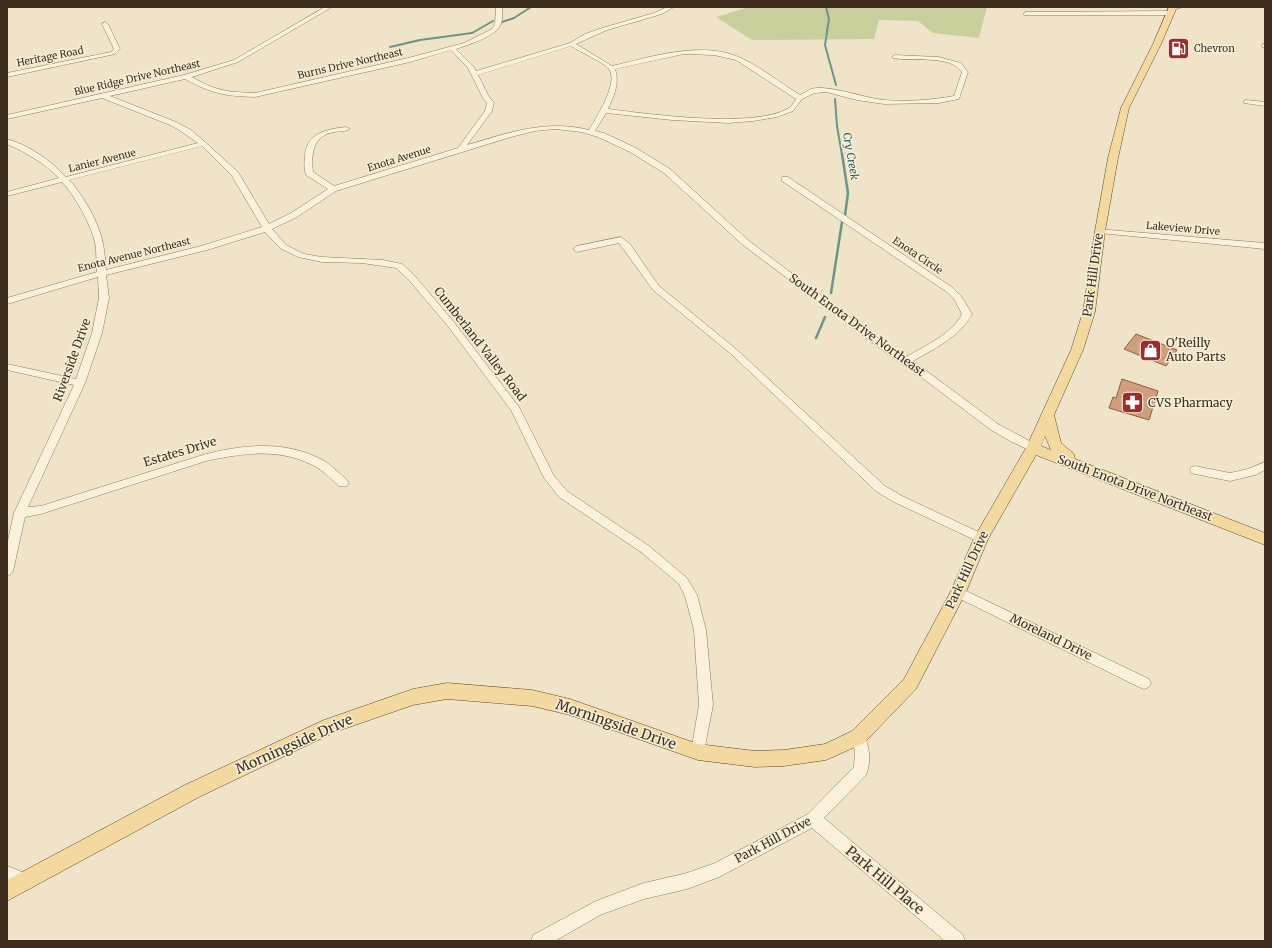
<svg xmlns="http://www.w3.org/2000/svg" width="1272" height="948" viewBox="0 0 1272 948" font-family="Merriweather,serif">
	<style>
		.green { fill: #c9cf9b }
		.lines { fill: none; stroke-linecap: round; stroke-linejoin: round }
		.stream-far1 { stroke: #6f938a; stroke-width: 2 }
		.stream { stroke: #6f938a; stroke-width: 2.5 }
		.building { fill: #cf9f7d; stroke: #8d5f41 }
		.minor-casing { stroke: #8d765c; stroke-width: 1 }
		.major-casing { stroke: #5b4430; stroke-width: 1 }
		.minor { fill: #faf1dc; fill-rule: evenodd }
		.major { fill: #f3d9a0; fill-rule: evenodd }
		.labels { text-anchor: middle; stroke-width: 3; stroke-linejoin: round; paint-order: stroke }
		.far-poi-label { font-size: 10px; fill: #3d2e20; stroke: #f7eed8; text-anchor: start }
		.far-street-label { font-size: 10px; fill: #3d2e20; stroke: #f7eed8 }
		.far-water-label { font-size: 11px; font-style: italic; fill: #2f5d5a; stroke: #f7eed8 }
		.street-label { font-size: 12px; fill: #3d2e20; stroke: #f7eed8 }
		.poi-label { font-size: 12px; fill: #3d2e20; stroke: #f7eed8; text-anchor: start }
		.near-street-label { font-size: 14px; fill: #3d2e20; stroke: #f7eed8 }
	</style>
	<rect width="100%" height="100%" fill="#f0e4c8"/>
	<polygon class="green" points="749,7 987,7 979,38 933,33 918,21 879,20 874,39 752,40 716,17"/>
	<g class="lines">
		<g class="stream-far1">
			<polyline points="826,7 829,19 825,45 836,85"/>
			<polyline points="502,22 514,18 531,7"/>
			<polyline points="390,47 420,40 472,33 493,21"/>
			<polyline points="835,99 837,126 842,155"/>
		</g>
		<g class="stream">
			<polyline points="842,154 848,193 845,215"/>
			<polyline points="831,293 842,222"/>
			<polyline points="816,338 825,317"/>
		</g>
	</g>
	<g class="building">
		<polygon points="1136,334 1177,350 1166,366 1124,349"/>
		<polygon points="1122,379 1158,391 1149,420 1109,408 1113,397 1116,398"/>
	</g>
	<g class="lines">
		<defs>
			<g id="minor">
				<path d="M325,7H332L238,62L192,77C216,91 227,92 255,93L408,58L464,43L492,29L495,24L496,7H502C502,13 503,21 500,26C494,37 468,45 456,49L473,66L476,71L570,43L585,34L602,28L654,13L667,7H674L662,14L607,30L576,44L612,66C651,57 702,40 741,58C759,66 782,84 800,95C804,93 807,91 811,89C827,84 864,98 884,100C906,102 932,100 954,96L962,72C949,54 913,62 893,58V56L895,55L938,57L961,63L968,72L959,99L939,103L884,104L857,100L826,92L815,93L802,99L793,111L777,117L753,121L728,123L672,120L606,113L595,131L604,133L636,148L670,169L749,241L891,348L906,357C925,346 952,334 962,314L954,299L947,292L782,181V177H788L953,288L961,296L972,314C960,337 934,349 913,361L998,424L1037,445L1038,448L1037,451L1033,452L1010,441L991,430L921,377L885,352L743,245L664,173L630,152L598,137L581,132L555,129L535,131L511,137L336,191L297,217L272,229L286,245L304,254L322,257L383,260L402,264L414,275L453,321L519,407L554,476L567,491L649,546L687,578L697,595L706,630L713,705L703,757L698,759L693,757L691,752L699,705L694,630L685,596L679,584L641,552L559,497L544,478L511,410L447,325L408,279L396,268L362,263L322,262L298,257L280,248L265,232L207,250L106,275L109,298L102,333L85,383L28,507L41,506L206,454C247,444 288,440 326,462C333,467 340,474 347,480L349,483L347,486H339C332,480 325,473 318,468C282,447 244,453 206,461L41,514L25,517L13,571L11,574L7,576V545L14,513L74,385L7,370V364L76,379L92,333L99,298L98,277L7,304V298L97,272C96,263 97,253 95,243C91,224 75,196 62,182L7,196V192L59,178C44,163 27,153 7,144V139C29,145 50,160 66,177L198,143L179,130L170,125L102,98L7,119V115L184,75L234,60ZM571,46C580,52 603,62 609,69C619,83 596,118 589,130C546,119 508,133 467,145L492,111L494,102L489,97L478,75ZM451,50L468,68L483,98L487,103L485,111L458,148L334,186L313,172C311,153 313,136 334,132C340,131 345,132 350,129L346,127C327,129 306,133 305,156C304,162 304,169 306,175L328,189L291,213L269,224L238,172L205,142L191,130L176,122L110,96L185,79C212,94 225,96 255,97L410,62ZM684,54L714,55L736,60L796,99C794,102 792,106 789,108C755,129 648,114 608,109C614,96 620,83 615,69ZM202,146L232,176L262,227L201,246L106,270C105,261 105,253 103,244C100,225 83,194 69,180Z"/>
				<polygon points="1174,7 1184,7 1171,10 1171,8"/>
				<polygon points="1026,12 1169,11 1172,13 1169,15 1024,15 1024,13"/>
				<polygon points="105,22 108,24 120,49 115,54 7,77 7,73 111,52 114,49 102,24"/>
				<polygon points="1265,43 1265,48 1262,47 1262,45"/>
				<polygon points="1246,100 1265,102 1265,106 1244,103 1244,101"/>
				<polygon points="1097,229 1265,243 1265,249 1100,233 1097,233 1096,231"/>
				<polygon points="621,237 630,244 659,286 736,349 885,486 902,496 985,535 987,538 985,541 981,543 977,541 894,502 877,492 730,353 653,290 619,243 577,252 573,249 577,246"/>
				<polygon points="1265,462 1265,470 1255,475 1230,481 1195,474 1191,473 1190,470 1191,467 1195,466 1230,473 1248,469"/>
				<polygon points="958,587 1149,679 1151,683 1149,687 1144,689 1139,687 954,596 952,592 954,588"/>
				<path d="M858,731L863,732C869,745 872,761 866,775L824,818L963,935L965,941H945L812,828L719,877L687,889L644,899L600,915L555,941H531L533,935L596,901L644,883L687,873L715,863L808,814L854,767L855,751L851,737L853,732Z"/>
				<polygon points="7,866 30,875 33,880 30,885 25,888 7,882"/>
			</g>
			<path id="major" d="M1169,7H1177L1161,44L1129,108L1118,158L1105,231L1095,312L1083,350L1054,415L1061,443L1074,454L1075,459L1265,533V545L1036,455L988,539L966,592L916,689L864,743L826,760L784,766L755,767L698,760L570,715L532,706L447,699L413,705L335,732L199,797L7,901V880L185,785L324,720L413,689L447,683L532,690L570,699L698,744L755,751L784,750L825,744L852,731L904,679L951,591L974,538L1026,448L1071,350L1083,312L1095,231L1108,158L1121,108L1153,44ZM1045,436L1051,450L1041,446Z"/>
		</defs>
		<use href="#minor" class="minor-casing"/>
		<use href="#major" class="major-casing"/>
		<use href="#minor" class="minor"/>
		<use href="#major" class="major"/>
	</g>
	<defs>
		<symbol id="fuel-square" viewBox="-11 -11 22 22"><rect x="-9" y="-9" width="18" height="18" rx="4" fill="#9e2a2b" stroke="#f7eed8"/><path d="M-5.5-6h7V0h2V4h1.3V-2.5L3-4.5l.8-.8L6-3V5H2.5V1h-1V6h-7ZM-4.2-4.7v3.2H.2V-4.7Z" fill="#fff"/></symbol>
		<symbol id="shop-square" viewBox="-11 -11 22 22"><rect x="-9" y="-9" width="18" height="18" rx="4" fill="#9e2a2b" stroke="#f7eed8"/><path d="M-5-2.5h2.3a2.7 3.5 0 0 1 5.4 0H5L5.5 6h-11ZM-1.5-2.5h3a1.5 2.3 0 0 0-3 0Z" fill="#fff"/></symbol>
		<symbol id="pharmacy-square" viewBox="-11 -11 22 22"><rect x="-9" y="-9" width="18" height="18" rx="4" fill="#9e2a2b" stroke="#f7eed8"/><path d="M-2-6h4v4h4v4h-4v4h-4v-4h-4v-4h4Z" fill="#fff"/></symbol>
	</defs>
	<g fill-rule="evenodd">
		<use href="#fuel-square" x="1166" y="36" width="25" height="25"/>
		<use href="#shop-square" x="1138" y="338" width="25" height="25"/>
		<use href="#pharmacy-square" x="1120" y="390" width="25" height="25"/>
	</g>
	<g class="labels">
		<g class="far-poi-label">
			<text x="1194" y="52">Chevron</text>
		</g>
		<g class="far-street-label">
			<text transform="translate(50 56) rotate(-11)" y="4">Heritage Road</text>
			<text transform="translate(350 63) rotate(-13)" y="4">Burns Drive Northeast</text>
			<text transform="translate(137 77) rotate(-13)" y="4">Blue Ridge Drive Northeast</text>
			<text transform="translate(399 158) rotate(-17)" y="4">Enota Avenue</text>
			<text transform="translate(102 160) rotate(-14)" y="4">Lanier Avenue</text>
			<text transform="translate(1183 228) rotate(5)" y="4">Lakeview Drive</text>
			<text transform="translate(134 254) rotate(-14)" y="4">Enota Avenue Northeast</text>
			<text transform="translate(918 255) rotate(34)" y="4">Enota Circle</text>
		</g>
		<g class="far-water-label">
			<text transform="translate(851 156) rotate(80)" y="4">Cry Creek</text>
		</g>
		<g class="street-label">
			<text transform="translate(1093 275) rotate(-82)" y="4">Park Hill Drive</text>
			<text transform="translate(857 325) rotate(36)" y="4">South Enota Drive Northeast</text>
			<text transform="translate(480 344) rotate(52)" y="4">Cumberland Valley Road</text>
			<text transform="translate(72 360) rotate(-70)" y="4">Riverside Drive</text>
			<text transform="translate(180 452) rotate(-17)" y="4">Estates Drive</text>
			<text transform="translate(1135 488) rotate(21)" y="4">South Enota Drive Northeast</text>
			<text transform="translate(967 570) rotate(-65)" y="4">Park Hill Drive</text>
			<text transform="translate(1051 637) rotate(26)" y="4">Moreland Drive</text>
			<text transform="translate(773 840) rotate(-28)" y="4">Park Hill Drive</text>
		</g>
		<g class="poi-label">
			<text x="1166" y="347">O'Reilly<tspan x="1166" dy="14">Auto Parts</tspan></text>
			<text x="1148" y="407">CVS Pharmacy</text>
		</g>
		<g class="near-street-label">
			<text transform="translate(616 724) rotate(19)" y="5">Morningside Drive</text>
			<text transform="translate(294 744) rotate(-24)" y="5">Morningside Drive</text>
			<text transform="translate(885 880) rotate(40)" y="5">Park Hill Place</text>
		</g>
	</g>
	<rect width="1272" height="948" fill="none" stroke="#3d2e20" stroke-width="16"/>
</svg>
